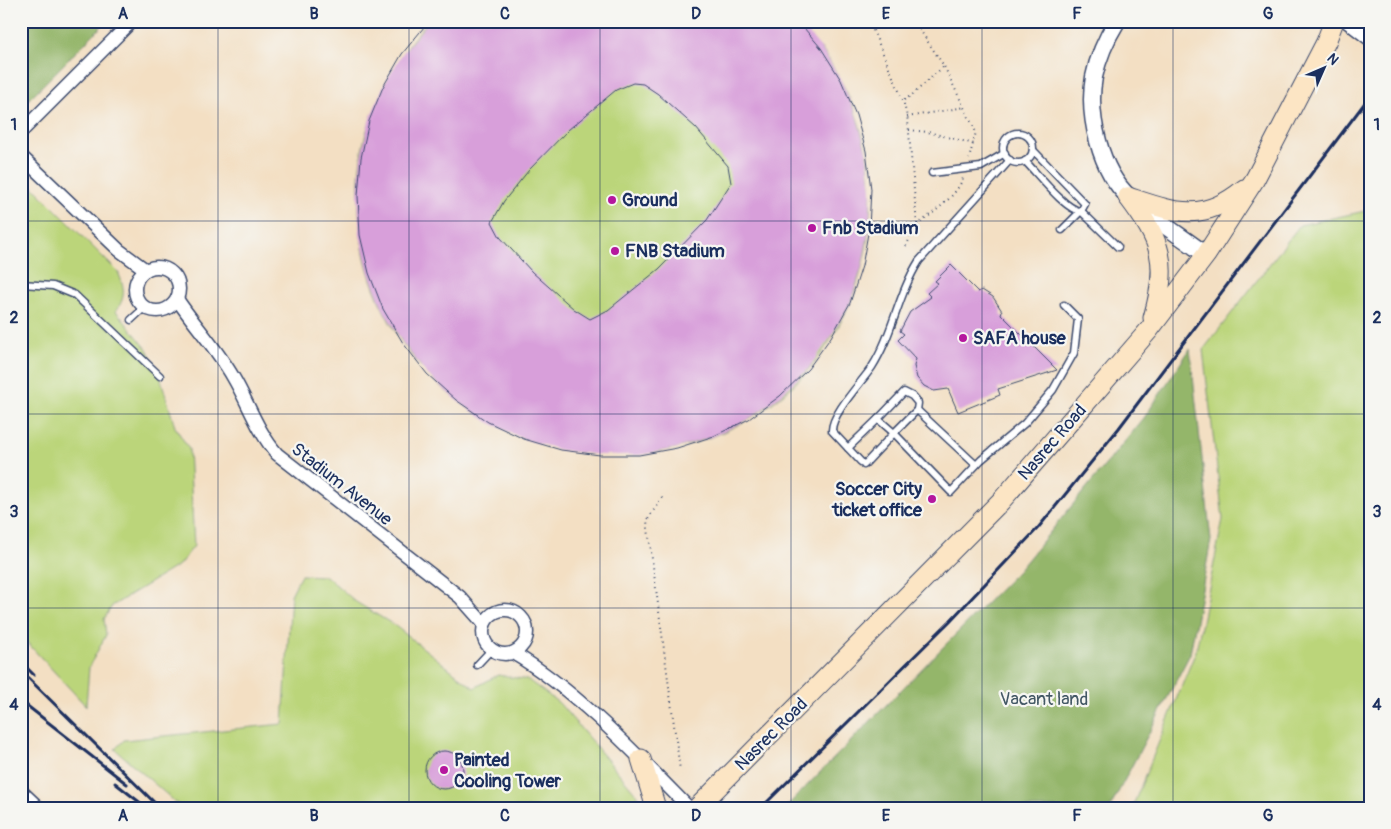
<svg xmlns="http://www.w3.org/2000/svg" width="1391" height="829" viewBox="0 0 1391 829" font-family="Pangolin,sans-serif">
	<style>
		.green { fill: #bbd57a; stroke: #6b826c }
		.forest { fill: #94b66a; stroke: #587264 }
		.building { fill: #d89fda; fill-rule: evenodd }
		.lines { fill: none; stroke-linecap: round; stroke-linejoin: round }
		.service-casing { stroke: #3b496d; stroke-width: 9 }
		.minor-casing { stroke: #3b496d; stroke-width: 15 }
		.tertiary-casing { stroke: #3b496d; stroke-width: 19 }
		.secondary-casing { stroke: #3b496d; stroke-width: 21 }
		.path { stroke: #3b496d; stroke-width: 2; stroke-dasharray: 1 4; stroke-linecap: butt }
		.service { stroke: #fff; stroke-width: 6 }
		.minor { stroke: #fff; stroke-width: 12 }
		.tertiary { stroke: #fff; stroke-width: 16 }
		.secondary { stroke: #fce5c4; stroke-width: 19 }
		.rail { stroke: #1b2f5e; stroke-width: 3 }
		.grid { fill: none; stroke: #1b2f5e; stroke-width: 1; stroke-opacity: 0.55 }
		.poi-dot { fill: #b5179e; stroke: #f6f6f2; stroke-width: 2 }
		.labels { text-anchor: middle; stroke-width: 4.5; stroke-linejoin: round; paint-order: stroke }
		.poi-label { font-size: 18px; font-weight: bold; fill: #1b2f5e; stroke: #f6f6f2; text-anchor: start }
		.street-label { font-size: 18px; fill: #1b2f5e; stroke: #f6f6f2 }
		.park-label { font-size: 18px; fill: #435865; stroke: #f6f6f2 }
		.neatline { fill: none; stroke: #1b2f5e; stroke-width: 2 }
		.grid-label { font-size: 16px; text-anchor: middle; font-weight: bold; fill: #1b2f5e }
	</style>
	<rect width="100%" height="100%" fill="#f6f6f2"/>
	<filter id="ink" filterUnits="userSpaceOnUse"><feTurbulence type="fractalNoise" baseFrequency=".02" numOctaves="2"/><feDisplacementMap in="SourceGraphic" scale="10" xChannelSelector="R" yChannelSelector="G"/><feConvolveMatrix kernelMatrix="1 2 1 2 8 2 1 2 1" color-interpolation-filters="sRGB"/></filter>
	<filter id="wash" filterUnits="userSpaceOnUse"><feTurbulence type="fractalNoise" baseFrequency=".0096" numOctaves="4" result="noise"/><feDisplacementMap in="SourceGraphic" scale="20" xChannelSelector="R" yChannelSelector="G"/><feGaussianBlur stdDeviation="1.12" result="paint"/><feColorMatrix in="noise" values="0 0 0 0 0 0 0 0 0 0 0 0 0 0 0 0 0 1.4 0 .05"/><feComposite in="paint" operator="in"/></filter>
	<g filter="url(#wash)">
		<rect width="100%" height="100%" fill="#f3dfc3"/>
		<g class="green">
			<path d="M429,21L821,48C835,70 848,91 856,115C871,158 874,204 866,248C829,451 586,520 438,384C395,344 364,284 360,225C357,191 358,154 370,121C374,108 382,96 387,84C399,61 410,39 429,21Z"/>
			<path d="M21,175L118,272C125,288 126,297 116,311L147,349L160,376L175,427L189,449L194,546L179,565L112,606L104,619L106,635L89,667L86,706L21,636Z"/>
			<polygon points="1370,210 1370,808 1132,808 1196,651 1223,519 1203,350 1300,225"/>
			<polygon points="301,575 326,576 356,602 394,625 474,688 498,675 528,680 559,703 639,797 644,808 182,808 115,749 124,740 283,724 291,595"/>
		</g>
		<g class="forest">
			<polygon points="21,21 107,21 21,107"/>
			<polygon points="1190,349 1211,540 1190,654 1110,808 785,808 1019,570 1144,418"/>
		</g>
		<g id="blocks">
			<g class="building">
				<path d="M429,21H798L821,48L841,80L856,115L866,151L871,189L869,228L862,266L850,303L831,337L808,369L780,396L749,419L714,436L677,448L639,455H600L561,450L524,439L488,422L456,400L427,374L403,343L383,309L369,273L360,235L358,196L361,158L369,121L383,87L402,54ZM633,83L643,84L658,94L696,128L728,166L731,183L707,220L659,269L608,310L590,319L574,309L532,272L500,237L492,222L504,201L529,170L568,130L616,90Z"/>
				<polygon points="951,265 978,292 982,290 993,297 1002,311 1001,314 1057,370 998,389 1000,395 958,412 948,389 934,391 924,386 917,378 914,366 916,359 898,340 904,334 900,331 910,312 931,297 927,293 938,283 935,281"/>
				<circle cx="444" cy="770" r="19"/>
			</g>
		</g>
	</g>
	<g filter="url(#ink)">
		<use href="#blocks" fill-opacity="0" stroke="#3b496d" stroke-width="1"/>
		<g class="lines">
			<defs>
				<g id="service">
					<circle cx="1018" cy="148" r="15"/>
					<polyline points="1033,150 1085,204 1081,211 1062,230"/>
					<path d="M1025,161C1037,173 1066,211 1081,211L1118,247"/>
					<polyline points="932,173 981,167 1005,153"/>
					<polyline points="21,284 53,286 75,295 160,376"/>
					<polyline points="131,320 145,307"/>
					<polyline points="878,419 904,392 912,396 918,403 917,410"/>
					<polyline points="848,448 878,419 894,433 917,410 976,465"/>
					<path d="M861,462L832,431C831,414 862,382 872,367C893,334 898,294 919,261L1010,160"/>
					<polyline points="864,465 894,433 951,492 981,460 1025,423 1053,390 1074,353 1078,319 1064,305"/>
					<polyline points="477,665 491,650"/>
				</g>
				<g id="minor">
					<polyline points="21,132 132,21"/>
					<polyline points="21,156 119,250 146,270"/>
					<circle cx="157" cy="289" r="22"/>
					<path d="M177,299C195,326 217,349 233,377C248,402 257,431 277,454L460,597L484,624"/>
					<circle cx="505" cy="632" r="22"/>
					<path d="M513,653C576,690 637,755 689,808"/>
					<polyline points="21,791 39,808"/>
				</g>
				<g id="tertiary">
					<path d="M1117,21C1106,39 1098,57 1094,77C1087,115 1100,171 1130,198C1153,219 1181,236 1206,255"/>
					<polyline points="1349,21 1370,37"/>
				</g>
				<g id="secondary">
					<path d="M1128,197C1162,242 1169,262 1153,318"/>
					<path d="M1128,197C1174,212 1202,224 1244,189"/>
					<polyline points="641,759 656,808"/>
					<polyline points="697,808 1001,501 1149,330 1206,255 1255,179 1326,42 1334,21"/>
				</g>
			</defs>
			<use href="#service" class="service-casing"/>
			<use href="#minor" class="minor-casing"/>
			<use href="#tertiary" class="tertiary-casing"/>
			<use href="#secondary" class="secondary-casing"/>
			<g class="path">
				<polyline points="869,21 903,100 908,121 917,225 906,246"/>
				<polyline points="914,21 944,66 976,132 969,159"/>
				<polyline points="904,100 912,95 944,66"/>
				<polyline points="907,117 965,107"/>
				<polyline points="909,130 928,132 974,144"/>
				<path d="M917,225C933,213 956,197 963,178"/>
				<polyline points="662,497 647,521 680,770"/>
			</g>
			<use href="#service" class="service"/>
			<use href="#minor" class="minor"/>
			<use href="#tertiary" class="tertiary"/>
			<use href="#secondary" class="secondary"/>
			<g class="rail">
				<polyline points="21,662 34,675"/>
				<polyline points="21,671 160,808"/>
				<polyline points="21,701 127,784"/>
				<polyline points="115,783 147,808"/>
				<polyline points="761,808 950,621 1038,528 1119,428 1370,96"/>
			</g>
		</g>
	</g>
	<path class="grid" d="M218,21V808M409,21V808M600,21V808M791,21V808M982,21V808M1173,21V808M21,221H1370M21,414H1370M21,608H1370"/>
	<g class="poi-dot">
		<circle cx="612" cy="200" r="5"/>
		<circle cx="812" cy="228" r="5"/>
		<circle cx="615" cy="251" r="5"/>
		<circle cx="963" cy="338" r="5"/>
		<circle cx="932" cy="499" r="5"/>
		<circle cx="444" cy="770" r="5"/>
	</g>
	<g class="labels">
		<g class="poi-label">
			<text x="622" y="206">Ground</text>
			<text x="822" y="234">Fnb Stadium</text>
			<text x="625" y="257">FNB Stadium</text>
			<text x="973" y="344">SAFA house</text>
			<text x="922" y="495" text-anchor="end">Soccer City<tspan x="922" dy="21">ticket office</tspan></text>
			<text x="454" y="766">Painted<tspan x="454" dy="21">Cooling Tower</tspan></text>
		</g>
		<g class="street-label">
			<text transform="translate(1052 442) rotate(-49)" y="6">Nasrec Road</text>
			<text transform="translate(342 484) rotate(38)" y="6">Stadium Avenue</text>
			<text transform="translate(771 734) rotate(-45)" y="6">Nasrec Road</text>
		</g>
		<g class="park-label">
			<text x="1044" y="705">Vacant land</text>
		</g>
	</g>
	<rect width="1391" height="829" fill="none" stroke="#f6f6f2" stroke-width="55"/>
	<g transform="translate(1324 68) rotate(45)" stroke="#f6f6f2" stroke-width="4" paint-order="stroke">
	<path d="M0-4L9 19L0 12L-9 19Z" fill="#1b2f5e"/>
	<text y="-8" font-size="14" font-weight="bold" text-anchor="middle" fill="#1b2f5e">N</text>
	</g>
	<rect x="28" y="28" width="1336" height="774" class="neatline"/>
	<g class="grid-label">
		<text x="123" y="19">A</text>
		<text x="314" y="19">B</text>
		<text x="505" y="19">C</text>
		<text x="696" y="19">D</text>
		<text x="886" y="19">E</text>
		<text x="1077" y="19">F</text>
		<text x="1268" y="19">G</text>
		<text x="14" y="130">1</text>
		<text x="1377" y="130">1</text>
		<text x="14" y="323">2</text>
		<text x="1377" y="323">2</text>
		<text x="14" y="517">3</text>
		<text x="1377" y="517">3</text>
		<text x="14" y="710">4</text>
		<text x="1377" y="710">4</text>
		<text x="123" y="821">A</text>
		<text x="314" y="821">B</text>
		<text x="505" y="821">C</text>
		<text x="696" y="821">D</text>
		<text x="886" y="821">E</text>
		<text x="1077" y="821">F</text>
		<text x="1268" y="821">G</text>
	</g>
</svg>
